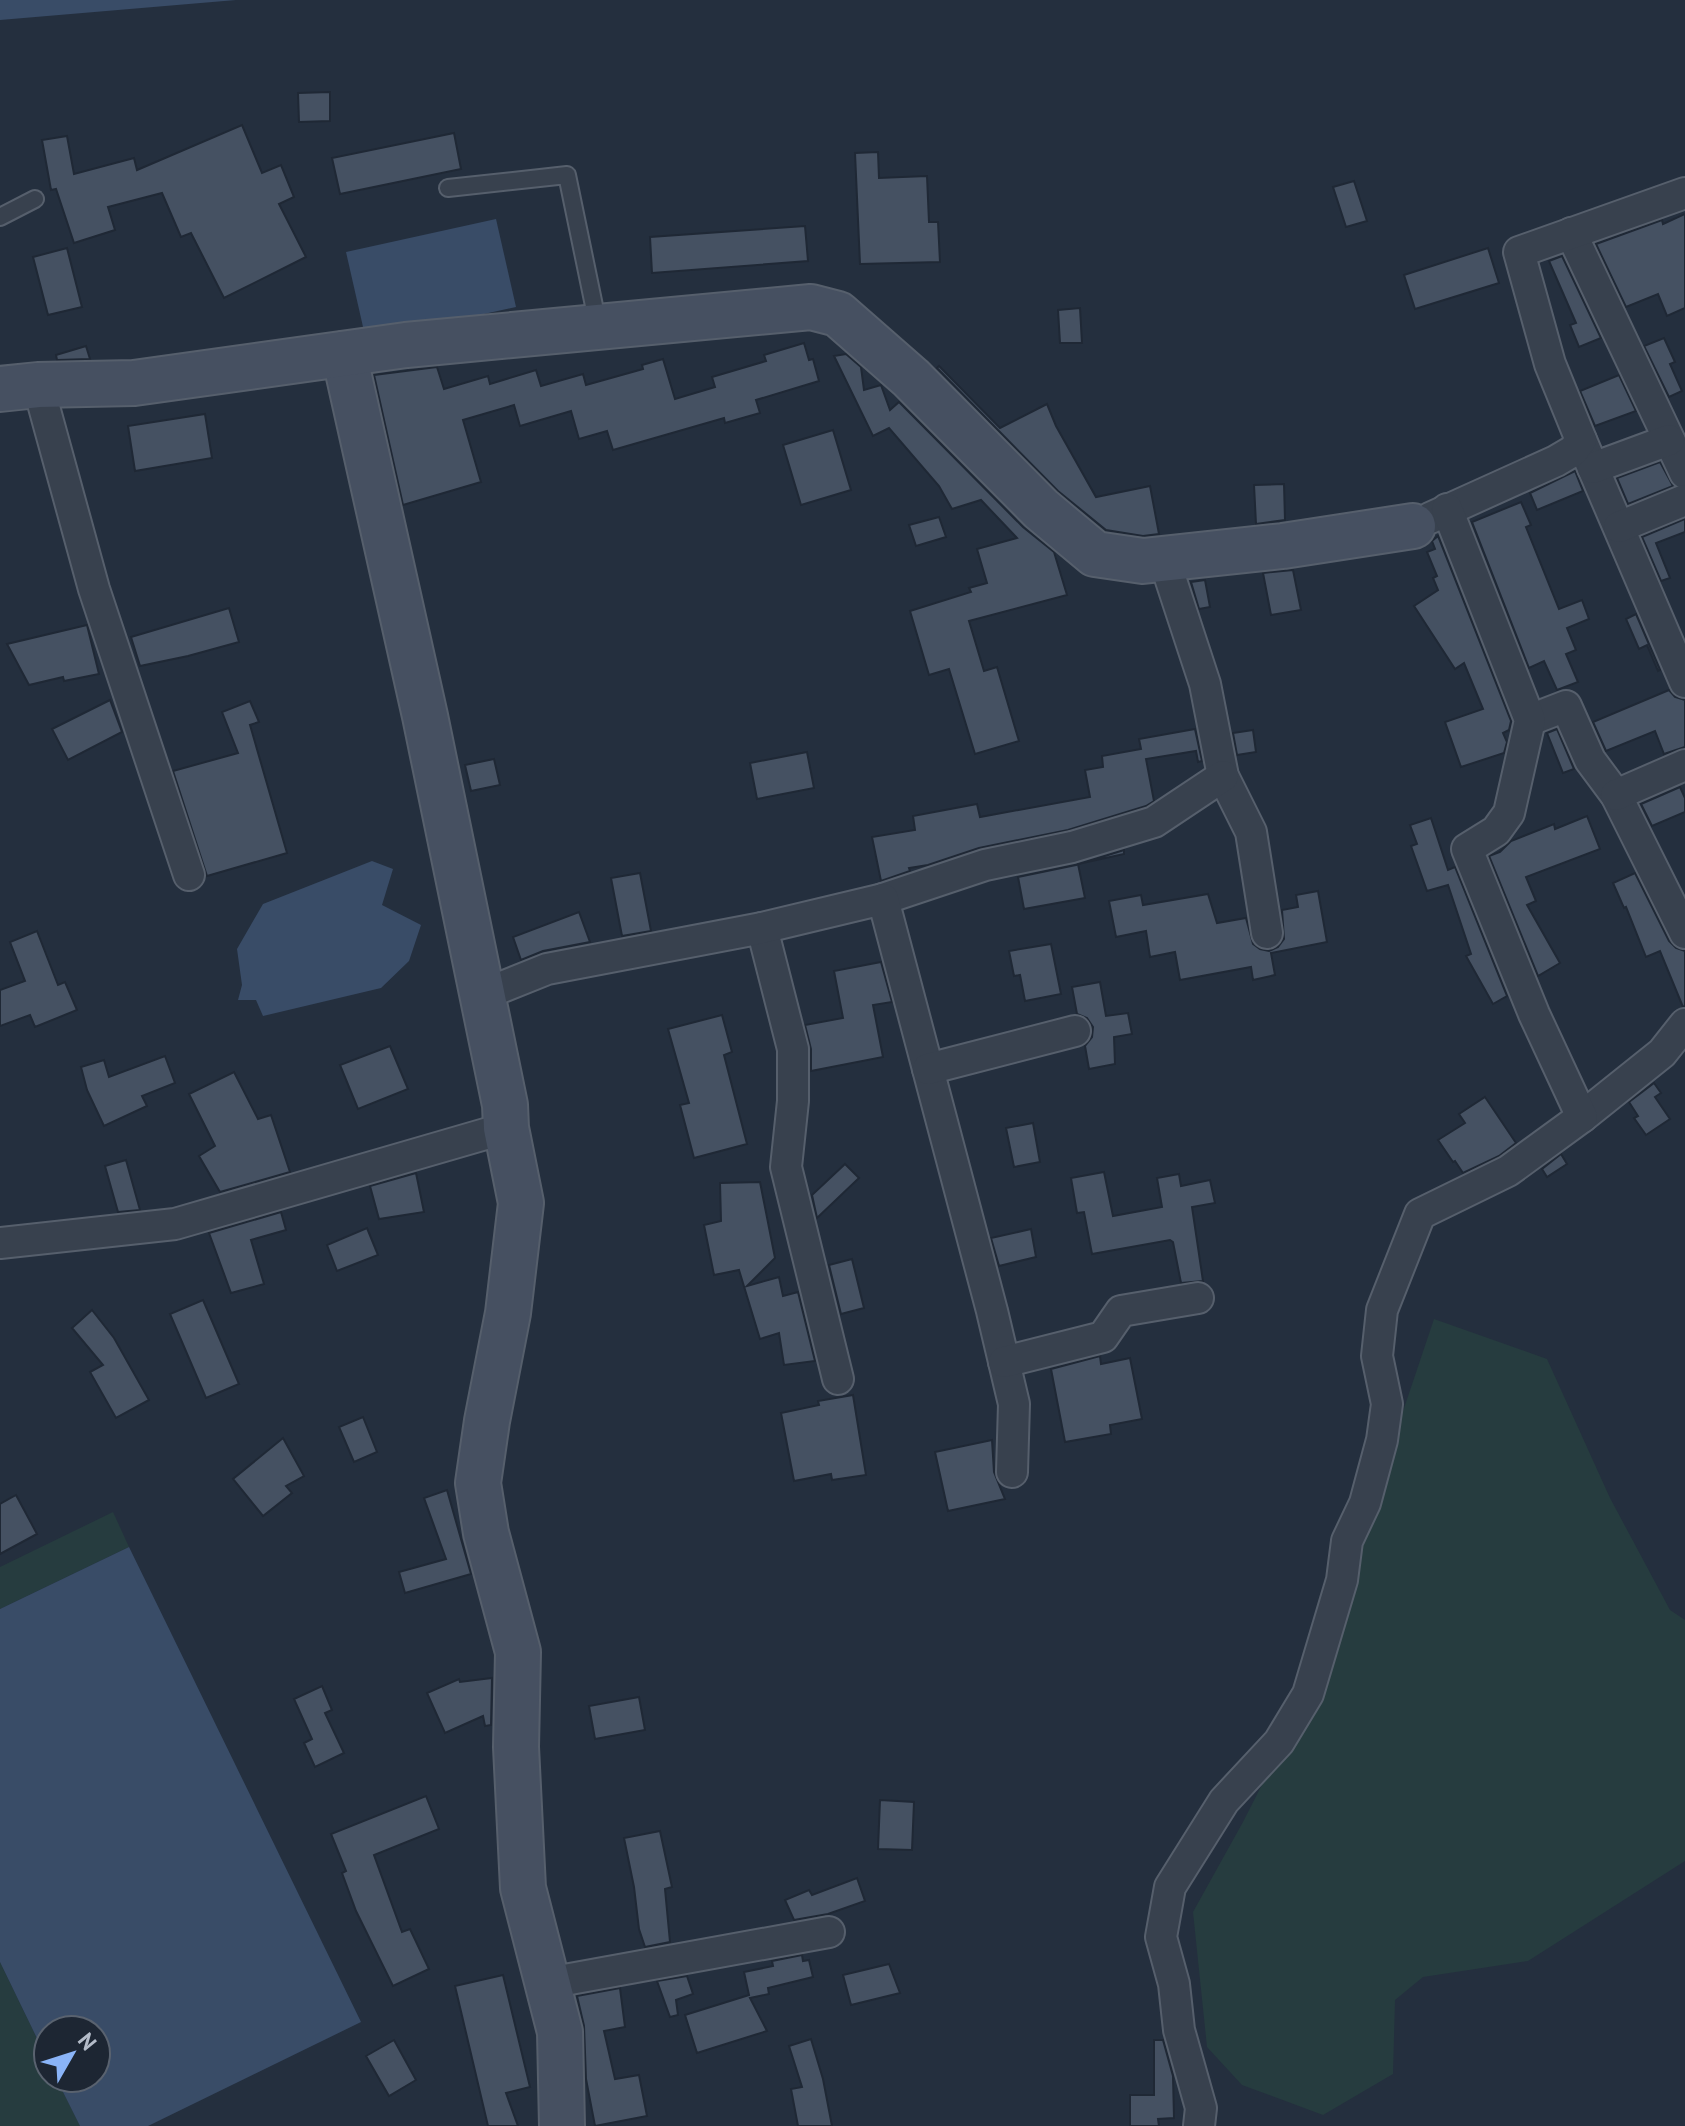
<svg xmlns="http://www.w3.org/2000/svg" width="1685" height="2126" viewBox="0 0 1685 2126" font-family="'PT Sans',sans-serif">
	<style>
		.green { fill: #263c3f }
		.water { fill: #394c67 }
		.building { fill: #455162; stroke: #1f2835; stroke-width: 2 }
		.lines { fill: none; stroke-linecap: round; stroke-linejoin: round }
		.lane-casing { stroke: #565f6c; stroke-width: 20 }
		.street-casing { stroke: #565f6c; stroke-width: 34 }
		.secondary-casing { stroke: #565f6c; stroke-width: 48 }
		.lane { stroke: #38414e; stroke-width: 16 }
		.street { stroke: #38414e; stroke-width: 30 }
		.secondary { stroke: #465061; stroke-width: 44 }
	</style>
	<rect width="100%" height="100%" fill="#242f3e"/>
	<g class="green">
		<polygon points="1434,1319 1547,1359 1610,1498 1670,1610 1685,1620 1685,1861 1528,1961 1423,1977 1395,2000 1393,2074 1323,2115 1242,2085 1207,2047 1193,1912 1243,1822 1308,1694"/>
		<polygon points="113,1512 129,1547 0,1609 0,1567"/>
		<polygon points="0,1962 48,2061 48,2078 56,2078 80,2126 0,2126"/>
	</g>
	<g class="water">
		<polygon points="0,0 236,0 0,20"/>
		<polygon points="496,219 516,307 366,340 346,252"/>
		<polygon points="372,861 393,869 382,905 421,925 409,961 381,988 263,1016 256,1000 238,1000 242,985 237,949 263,904"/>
		<polygon points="129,1547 361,2022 148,2126 80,2126 56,2078 96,2078 96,2030 48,2030 48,2061 0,1962 0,1609"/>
	</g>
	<g class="building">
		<polygon points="330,92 330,121 299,122 298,93"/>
		<polygon points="242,125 262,173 281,165 294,197 279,204 306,257 224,298 191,233 181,237 162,193 108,207 115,230 74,243 56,189 51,190 42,140 67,136 74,174 134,158 137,170"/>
		<polygon points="454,133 461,169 340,194 332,158"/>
		<polygon points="878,152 879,178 927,176 929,222 938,222 940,262 860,264 855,153"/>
		<polygon points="1354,181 1367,221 1346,227 1333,187"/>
		<polygon points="1685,214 1685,308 1667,316 1658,294 1626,307 1596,244 1662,220 1663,224"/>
		<polygon points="805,226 808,261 652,273 650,237"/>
		<polygon points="67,248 82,307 48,315 33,257"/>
		<polygon points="1488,248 1499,283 1415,309 1404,275"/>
		<polygon points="1562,256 1601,338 1579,347 1570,325 1576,323 1549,261"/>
		<polygon points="1080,308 1082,343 1060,343 1058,310"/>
		<polygon points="1664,338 1675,362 1670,364 1682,391 1669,397 1644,346"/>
		<polygon points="804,343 809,360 813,359 819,381 756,400 760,413 725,423 724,418 613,450 607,431 579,439 571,411 520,426 514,405 463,420 481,482 403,505 374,375 437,367 444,389 488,376 490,384 536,370 541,386 583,374 586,385 643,369 642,365 663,359 675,399 715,387 712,377 766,361 764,355"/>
		<polygon points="86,346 90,359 57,360 56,355"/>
		<polygon points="846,354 861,367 864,390 881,385 890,410 899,402 1023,527 1054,552 1067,595 969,621 984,671 997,667 1019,741 975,754 949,669 929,675 910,611 971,592 969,588 987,583 977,549 1017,538 981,500 952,509 939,486 889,428 873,436 834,356"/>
		<polygon points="939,366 1000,428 1047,404 1056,426 1096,497 1150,486 1159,534 1143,536 1106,530 1058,491 937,368"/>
		<polygon points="1619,375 1636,411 1595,426 1580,391"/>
		<polygon points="205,414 212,458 135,471 128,426"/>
		<polygon points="833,430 851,490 801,505 783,445"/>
		<polygon points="1660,462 1673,486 1628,504 1617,478"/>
		<polygon points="1575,471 1583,491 1537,510 1530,493"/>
		<polygon points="1284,484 1285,520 1256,524 1254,485"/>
		<polygon points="1521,502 1531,525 1526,527 1559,609 1582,600 1589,619 1567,628 1576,650 1566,654 1578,682 1557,690 1544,661 1529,668 1472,522"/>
		<polygon points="939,517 946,537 916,546 909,525"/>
		<polygon points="1685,519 1685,532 1656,543 1670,578 1661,581 1642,537"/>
		<polygon points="1438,536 1511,721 1509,730 1503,733 1507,742 1504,753 1461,767 1445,722 1483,709 1464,663 1455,669 1414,606 1438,590 1433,578 1437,576 1427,552 1435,549 1432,541"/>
		<polygon points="1293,570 1301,610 1271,615 1263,573"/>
		<polygon points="1205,580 1210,607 1199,609 1191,582"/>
		<polygon points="229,608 239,642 188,656 140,666 131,637"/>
		<polygon points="1636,614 1660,670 1658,671 1647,645 1639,649 1626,619"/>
		<polygon points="87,625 99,674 64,681 63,677 29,685 7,644"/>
		<polygon points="1669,690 1675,697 1685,700 1685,747 1664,754 1655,731 1606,751 1593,722"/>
		<polygon points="110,700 122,732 68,760 52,729"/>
		<polygon points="250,701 259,722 250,725 287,853 207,876 173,771 238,753 222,712"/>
		<polygon points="1195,729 1202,761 1198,762 1196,751 1146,759 1154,801 1146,806 1068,830 979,848 928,865 909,868 910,871 881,881 872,837 915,830 913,816 977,804 980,817 1090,797 1085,770 1103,767 1102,756 1141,749 1139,739"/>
		<polygon points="1557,729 1574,769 1563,773 1547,733"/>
		<polygon points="1253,730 1256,752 1237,755 1233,733"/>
		<polygon points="807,752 814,788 757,799 750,763"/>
		<polygon points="494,759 500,785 471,791 465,765"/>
		<polygon points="1680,787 1685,798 1685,812 1652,826 1641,804"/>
		<polygon points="1587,816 1600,849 1526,877 1536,901 1527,905 1560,963 1538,976 1489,856 1500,852 1511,841 1554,824 1555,829"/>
		<polygon points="1431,818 1448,870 1455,867 1507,996 1493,1004 1466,956 1471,954 1448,885 1427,891 1411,846 1417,844 1410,825"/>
		<polygon points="1124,850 1124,854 1078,864 1085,898 1024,909 1018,877 1076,865"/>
		<polygon points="640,873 651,931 622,936 611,878"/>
		<polygon points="1635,873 1669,941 1676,948 1685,951 1685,1006 1683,1007 1660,951 1646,957 1626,907 1624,908 1613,883"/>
		<polygon points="1318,891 1327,942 1271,953 1275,975 1253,980 1251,967 1180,980 1175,952 1150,957 1146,931 1116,937 1109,901 1141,895 1143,905 1208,894 1217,923 1246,918 1253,944 1260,949 1269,951 1278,947 1284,939 1282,910 1298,907 1296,895"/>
		<polygon points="579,912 590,942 543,951 521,960 513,937"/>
		<polygon points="37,931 58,985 65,982 77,1010 35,1027 30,1015 0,1026 0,990 25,981 10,942"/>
		<polygon points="1051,944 1061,994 1025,1001 1020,975 1014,976 1009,951"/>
		<polygon points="881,962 892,1002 873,1005 883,1057 811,1071 811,1049 805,1025 843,1018 834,971"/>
		<polygon points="1100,982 1106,1016 1128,1013 1132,1034 1114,1037 1115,1064 1089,1069 1085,1046 1092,1037 1093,1027 1087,1018 1077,1014 1072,987"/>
		<polygon points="722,1015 732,1052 724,1055 747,1144 694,1158 680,1105 689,1103 668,1029"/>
		<polygon points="390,1046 408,1089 358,1109 340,1065"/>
		<polygon points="165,1056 175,1083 142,1096 147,1106 104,1126 87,1090 81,1067 104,1060 109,1077"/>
		<polygon points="234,1072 258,1119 271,1115 290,1172 220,1192 199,1156 215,1146 189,1094"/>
		<polygon points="1654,1083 1661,1093 1655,1097 1670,1119 1646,1135 1634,1118 1638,1116 1629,1102"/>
		<polygon points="1485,1097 1516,1143 1499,1156 1463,1173 1455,1161 1453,1162 1438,1140 1465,1123 1459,1114"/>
		<polygon points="1033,1123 1040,1162 1014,1167 1006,1128"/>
		<polygon points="1561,1154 1567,1164 1547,1177 1542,1169"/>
		<polygon points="126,1160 140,1210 118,1212 105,1166"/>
		<polygon points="845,1164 859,1178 817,1218 812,1195"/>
		<polygon points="1104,1172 1113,1216 1162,1207 1157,1178 1179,1174 1181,1186 1210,1180 1215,1203 1192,1207 1203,1281 1181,1283 1173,1242 1170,1240 1092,1254 1084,1212 1077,1213 1071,1178"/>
		<polygon points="416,1173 424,1212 379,1219 370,1186"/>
		<polygon points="760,1182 775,1258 747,1286 779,1277 783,1296 798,1292 815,1361 784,1365 779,1333 760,1339 739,1270 714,1275 704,1225 721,1221 720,1183"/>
		<polygon points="281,1212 286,1230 251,1240 264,1284 231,1293 209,1233"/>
		<polygon points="367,1228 378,1255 337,1271 327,1245"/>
		<polygon points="1031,1229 1036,1257 999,1266 991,1238"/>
		<polygon points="852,1259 864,1308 841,1314 829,1265"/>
		<polygon points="203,1300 239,1384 206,1398 170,1314"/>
		<polygon points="92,1310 114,1338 149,1400 116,1418 90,1372 103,1365 72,1328"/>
		<polygon points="1100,1356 1101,1364 1130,1358 1142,1419 1110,1425 1111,1434 1065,1442 1051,1369"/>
		<polygon points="853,1395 866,1475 832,1480 831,1474 794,1481 781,1413 819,1405 818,1401"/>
		<polygon points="363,1417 377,1452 354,1462 339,1427"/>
		<polygon points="283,1438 304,1476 286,1486 292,1493 263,1516 233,1479"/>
		<polygon points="992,1440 994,1472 1005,1499 948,1511 935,1452"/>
		<polygon points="447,1490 471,1574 405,1593 399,1572 446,1559 424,1498"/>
		<polygon points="16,1495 37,1534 0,1554 0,1504"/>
		<polygon points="492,1678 491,1725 485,1726 483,1716 445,1733 427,1693 459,1679 460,1682"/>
		<polygon points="322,1686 332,1710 325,1713 344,1753 315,1767 304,1743 312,1739 294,1699"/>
		<polygon points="639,1697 645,1730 595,1739 589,1706"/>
		<polygon points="426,1796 439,1829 374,1855 402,1932 410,1929 429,1969 393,1986 356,1911 342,1873 346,1871 331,1834"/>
		<polygon points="880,1800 914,1802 912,1850 878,1849"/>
		<polygon points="660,1831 672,1887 665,1889 670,1942 645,1947 639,1929 634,1887 624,1838"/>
		<polygon points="857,1878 865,1901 828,1914 794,1920 785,1900 809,1890 812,1895"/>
		<polygon points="802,1955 803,1961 809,1960 813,1977 768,1988 769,1994 750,1998 767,2031 697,2053 685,2015 749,1995 744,1972 773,1966 772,1961"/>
		<polygon points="889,1964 900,1993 851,2005 843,1975"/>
		<polygon points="503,1975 530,2087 506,2093 518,2126 488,2126 455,1986"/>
		<polygon points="687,1976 693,1994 676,2000 678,2015 670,2017 657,1981"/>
		<polygon points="620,1988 625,2027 604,2031 615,2079 639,2075 647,2116 595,2126 586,2079 584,2026 577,1996"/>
		<polygon points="811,2039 823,2079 832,2126 798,2126 791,2089 802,2087 789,2046"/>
		<polygon points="394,2040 416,2080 389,2096 366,2056"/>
		<polygon points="1154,2040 1163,2040 1173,2076 1174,2118 1158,2119 1159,2126 1130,2126 1130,2095 1154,2095"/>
	</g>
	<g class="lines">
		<defs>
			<g id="lane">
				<polyline points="448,188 567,175 598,325"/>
				<polyline points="0,217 35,199"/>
			</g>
			<g id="street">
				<polyline points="1571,233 1685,473"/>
				<polyline points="38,385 94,589 189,875"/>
				<polyline points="1581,440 1685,682"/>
				<polyline points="1593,468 1669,440"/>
				<polyline points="1430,518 1556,461 1573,451 1581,440 1550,364 1519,252 1685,193"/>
				<polyline points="1619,527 1685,500"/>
				<polyline points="1164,559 1205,684 1223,776 1251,832 1267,933"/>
				<polyline points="1530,720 1566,706 1590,760 1616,795 1685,933"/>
				<polyline points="1616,795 1685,765"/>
				<polyline points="883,899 985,865 1072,847 1154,822 1223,776"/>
				<polyline points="762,928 793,1049 793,1101 786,1167 838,1379"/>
				<polyline points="482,995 547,969 762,928 883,899 992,1311 1014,1404 1012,1472"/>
				<polyline points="928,1069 1075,1031"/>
				<polyline points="1582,1117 1662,1053 1685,1024"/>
				<polyline points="0,1243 175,1224 506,1128"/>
				<polyline points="1004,1362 1103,1337 1121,1311 1198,1298"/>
				<polyline points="548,1983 829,1932"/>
				<polyline points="1199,2126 1201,2108 1179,2030 1174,1984 1161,1937 1170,1887 1224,1801 1279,1742 1308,1694 1342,1580 1347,1541 1365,1503 1382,1440 1387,1404 1377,1356 1382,1310 1420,1214 1508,1171 1582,1117 1534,1014 1467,849 1496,831 1509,813 1530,720 1447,509"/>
			</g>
			<g id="secondary">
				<polyline points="344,354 425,716 505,1105 506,1128 521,1203 508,1313 487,1421 478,1483 486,1533 518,1652 516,1747 523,1888 560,2032 562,2126"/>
				<polyline points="0,389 38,385 134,383 406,345 811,307 838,314 911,378 1041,509 1095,554 1143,561 1283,546 1413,526"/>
			</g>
		</defs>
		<use href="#lane" class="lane-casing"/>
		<use href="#street" class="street-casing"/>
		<use href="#secondary" class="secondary-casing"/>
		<use href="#lane" class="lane"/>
		<use href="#street" class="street"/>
		<use href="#secondary" class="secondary"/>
	</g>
	<g transform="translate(72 2054) rotate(51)"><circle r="38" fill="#1d2633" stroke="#59626f" stroke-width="2"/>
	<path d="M0-6L14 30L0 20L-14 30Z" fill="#8ab4f8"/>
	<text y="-12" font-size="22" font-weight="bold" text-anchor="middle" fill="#b4bcc9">N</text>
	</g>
</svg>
